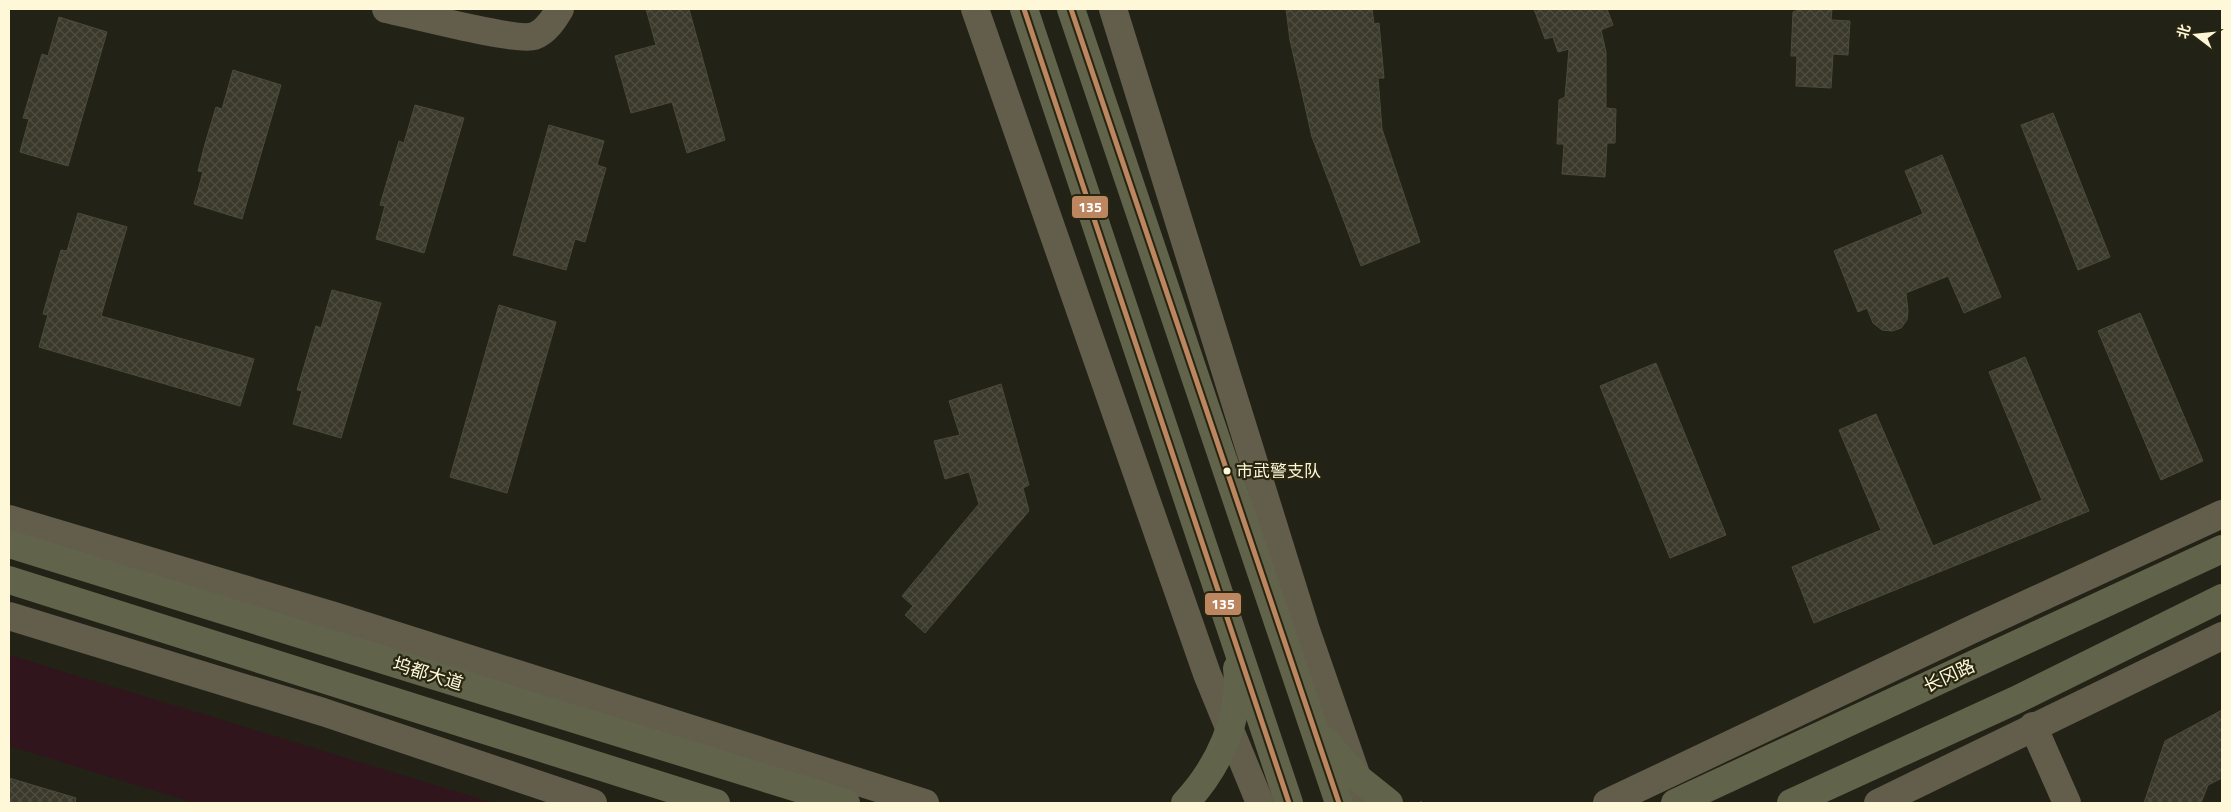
<svg xmlns="http://www.w3.org/2000/svg" width="2231" height="812" viewBox="0 0 2231 812" font-family="'Titillium Web','Noto Sans SC',sans-serif">
	<style>
		.green { fill: #30161c }
		.building { fill: url(#building-cross-hatch); stroke: #4c4b38 }
		.lines { fill: none; stroke-linecap: round; stroke-linejoin: round }
		.path { stroke: #66564f; stroke-width: 3; stroke-dasharray: 2.5 4; stroke-linecap: butt }
		.minor { stroke: #635e4c; stroke-width: 28 }
		.major { stroke: #61634a; stroke-width: 28 }
		.bus-1-casing { stroke: #282611; stroke-width: 9 }
		.bus-1 { stroke: #bb8660; stroke-width: 5 }
		.bus-dot { fill: #fef8d9; stroke: #282611; stroke-width: 2 }
		.labels { text-anchor: middle; stroke-width: 4.5; stroke-linejoin: round; paint-order: stroke }
		.bus-label { font-size: 17px; fill: #fef8d9; stroke: #282611; text-anchor: start }
		.street-label { font-size: 18px; fill: #fef8d9; stroke: #282611 }
		.line-badge { stroke: #282611; stroke-width: 2 }
		.badge-label { font-size: 14px; text-anchor: middle; font-weight: bold; fill: #fff }
	</style>
	<defs>
		<pattern id="building-cross-hatch" width="8" height="8" patternUnits="userSpaceOnUse" patternTransform="scale(1.25)"><rect width="8" height="8" fill="#3a392b"/><path d="M0 0l8 8M0 8l8-8" fill="none" stroke="#4e4d3f"/></pattern>
	</defs>
	<rect width="100%" height="100%" fill="#232216"/>
	<polygon class="green" points="9,655 494,803 194,803 9,746"/>
	<g class="building">
		<polygon points="646,9 689,9 725,140 687,153 672,102 631,113 615,56 656,45"/>
		<polygon points="1286,9 1372,9 1374,24 1379,23 1384,78 1378,78 1382,129 1420,242 1361,266 1312,137 1290,40"/>
		<polygon points="1534,9 1607,9 1613,25 1601,30 1606,52 1606,108 1616,109 1615,143 1607,143 1605,177 1562,174 1564,144 1557,144 1559,100 1565,97 1569,49 1558,52 1553,37 1545,39"/>
		<polygon points="1801,9 1832,9 1831,20 1850,21 1848,55 1833,54 1831,88 1796,86 1797,56 1791,56 1793,12"/>
		<polygon points="59,17 107,32 68,166 20,152 29,119 23,118 42,54 48,56"/>
		<polygon points="233,70 281,85 242,219 194,204 203,172 198,171 205,144 216,107 222,109"/>
		<polygon points="415,105 464,118 424,253 376,239 385,206 380,205 399,141 404,143"/>
		<polygon points="2053,113 2110,257 2078,270 2021,125"/>
		<polygon points="549,125 604,141 597,165 606,168 585,242 575,239 566,270 513,255"/>
		<polygon points="1942,155 2001,297 1964,313 1948,276 1906,293 1908,311 1907,320 1901,328 1892,331 1882,330 1873,323 1867,308 1858,312 1834,251 1923,214 1905,171"/>
		<polygon points="78,213 127,227 101,316 254,359 240,406 39,347 48,315 43,314 61,250 67,251"/>
		<polygon points="332,290 381,303 341,438 293,424 302,391 297,390 316,326 321,328"/>
		<polygon points="499,305 556,322 507,493 450,477"/>
		<polygon points="2140,313 2203,461 2161,480 2098,331"/>
		<polygon points="2025,357 2089,511 1814,623 1792,567 1881,530 1839,430 1876,414 1933,546 2042,500 1989,372"/>
		<polygon points="1656,363 1726,535 1670,558 1600,386"/>
		<polygon points="1001,384 1029,485 1023,488 1029,511 925,633 905,615 913,606 902,596 979,504 969,472 945,479 934,441 960,435 949,401"/>
		<polygon points="2222,710 2222,778 2208,785 2201,803 2144,803 2165,741"/>
		<polygon points="9,778 76,798 75,803 9,803"/>
	</g>
	<g class="lines">
		<polyline class="path" points="1421,803 1422,802"/>
		<g class="minor">
			<path d="M386,9C411,14 516,42 534,36C546,32 554,19 560,9"/>
			<polyline points="975,9 1207,674 1260,803"/>
			<polyline points="1113,9 1305,627 1366,803"/>
			<polyline points="9,519 334,616 925,803"/>
			<polyline points="9,616 323,712 593,803"/>
			<polyline points="2033,726 2067,803"/>
			<polyline points="1607,803 1975,628 2222,514"/>
			<polyline points="1878,803 2222,636"/>
		</g>
		<g class="major">
			<polyline points="1024,9 1289,803"/>
			<polyline points="1071,9 1339,803"/>
			<polyline points="9,544 846,803"/>
			<polyline points="9,580 716,803"/>
			<polyline points="1324,740 1359,779 1389,803"/>
			<path d="M1185,803C1218,768 1242,717 1237,668"/>
			<polyline points="1675,803 2222,549"/>
			<polyline points="1791,803 2016,700 2222,598"/>
		</g>
		<defs>
			<g id="bus-1">
				<polyline points="1024,9 1289,803"/>
				<polyline points="1071,9 1339,803"/>
			</g>
		</defs>
		<use href="#bus-1" class="bus-1-casing"/>
		<use href="#bus-1" class="bus-1"/>
	</g>
	<circle class="bus-dot" cx="1227" cy="471" r="4.5"/>
	<g class="labels">
		<g class="bus-label">
			<text x="1236" y="477">市武警支队</text>
		</g>
		<g class="street-label">
			<text transform="translate(428 674) rotate(17)" y="6">坞都大道</text>
			<text transform="translate(1949 676) rotate(-25)" y="6">长冈路</text>
		</g>
	</g>
	<g class="line-badge">
		<rect x="1071" y="195" width="38" height="24" rx="5" fill="#bb8660"/>
		<rect x="1204" y="592" width="38" height="24" rx="5" fill="#bb8660"/>
	</g>
	<g class="badge-label">
		<text x="1090" y="212">135</text>
		<text x="1223" y="609">135</text>
	</g>
	<rect width="2231" height="812" fill="none" stroke="#fef8d9" stroke-width="20"/>
	<g transform="translate(2196 35) rotate(286)" stroke="#282611" stroke-width="4" paint-order="stroke">
	<path d="M0-4L9 19L0 12L-9 19Z" fill="#fef8d9"/>
	<text y="-8" font-size="14" font-weight="bold" text-anchor="middle" fill="#fef8d9">北</text>
	</g>
</svg>
